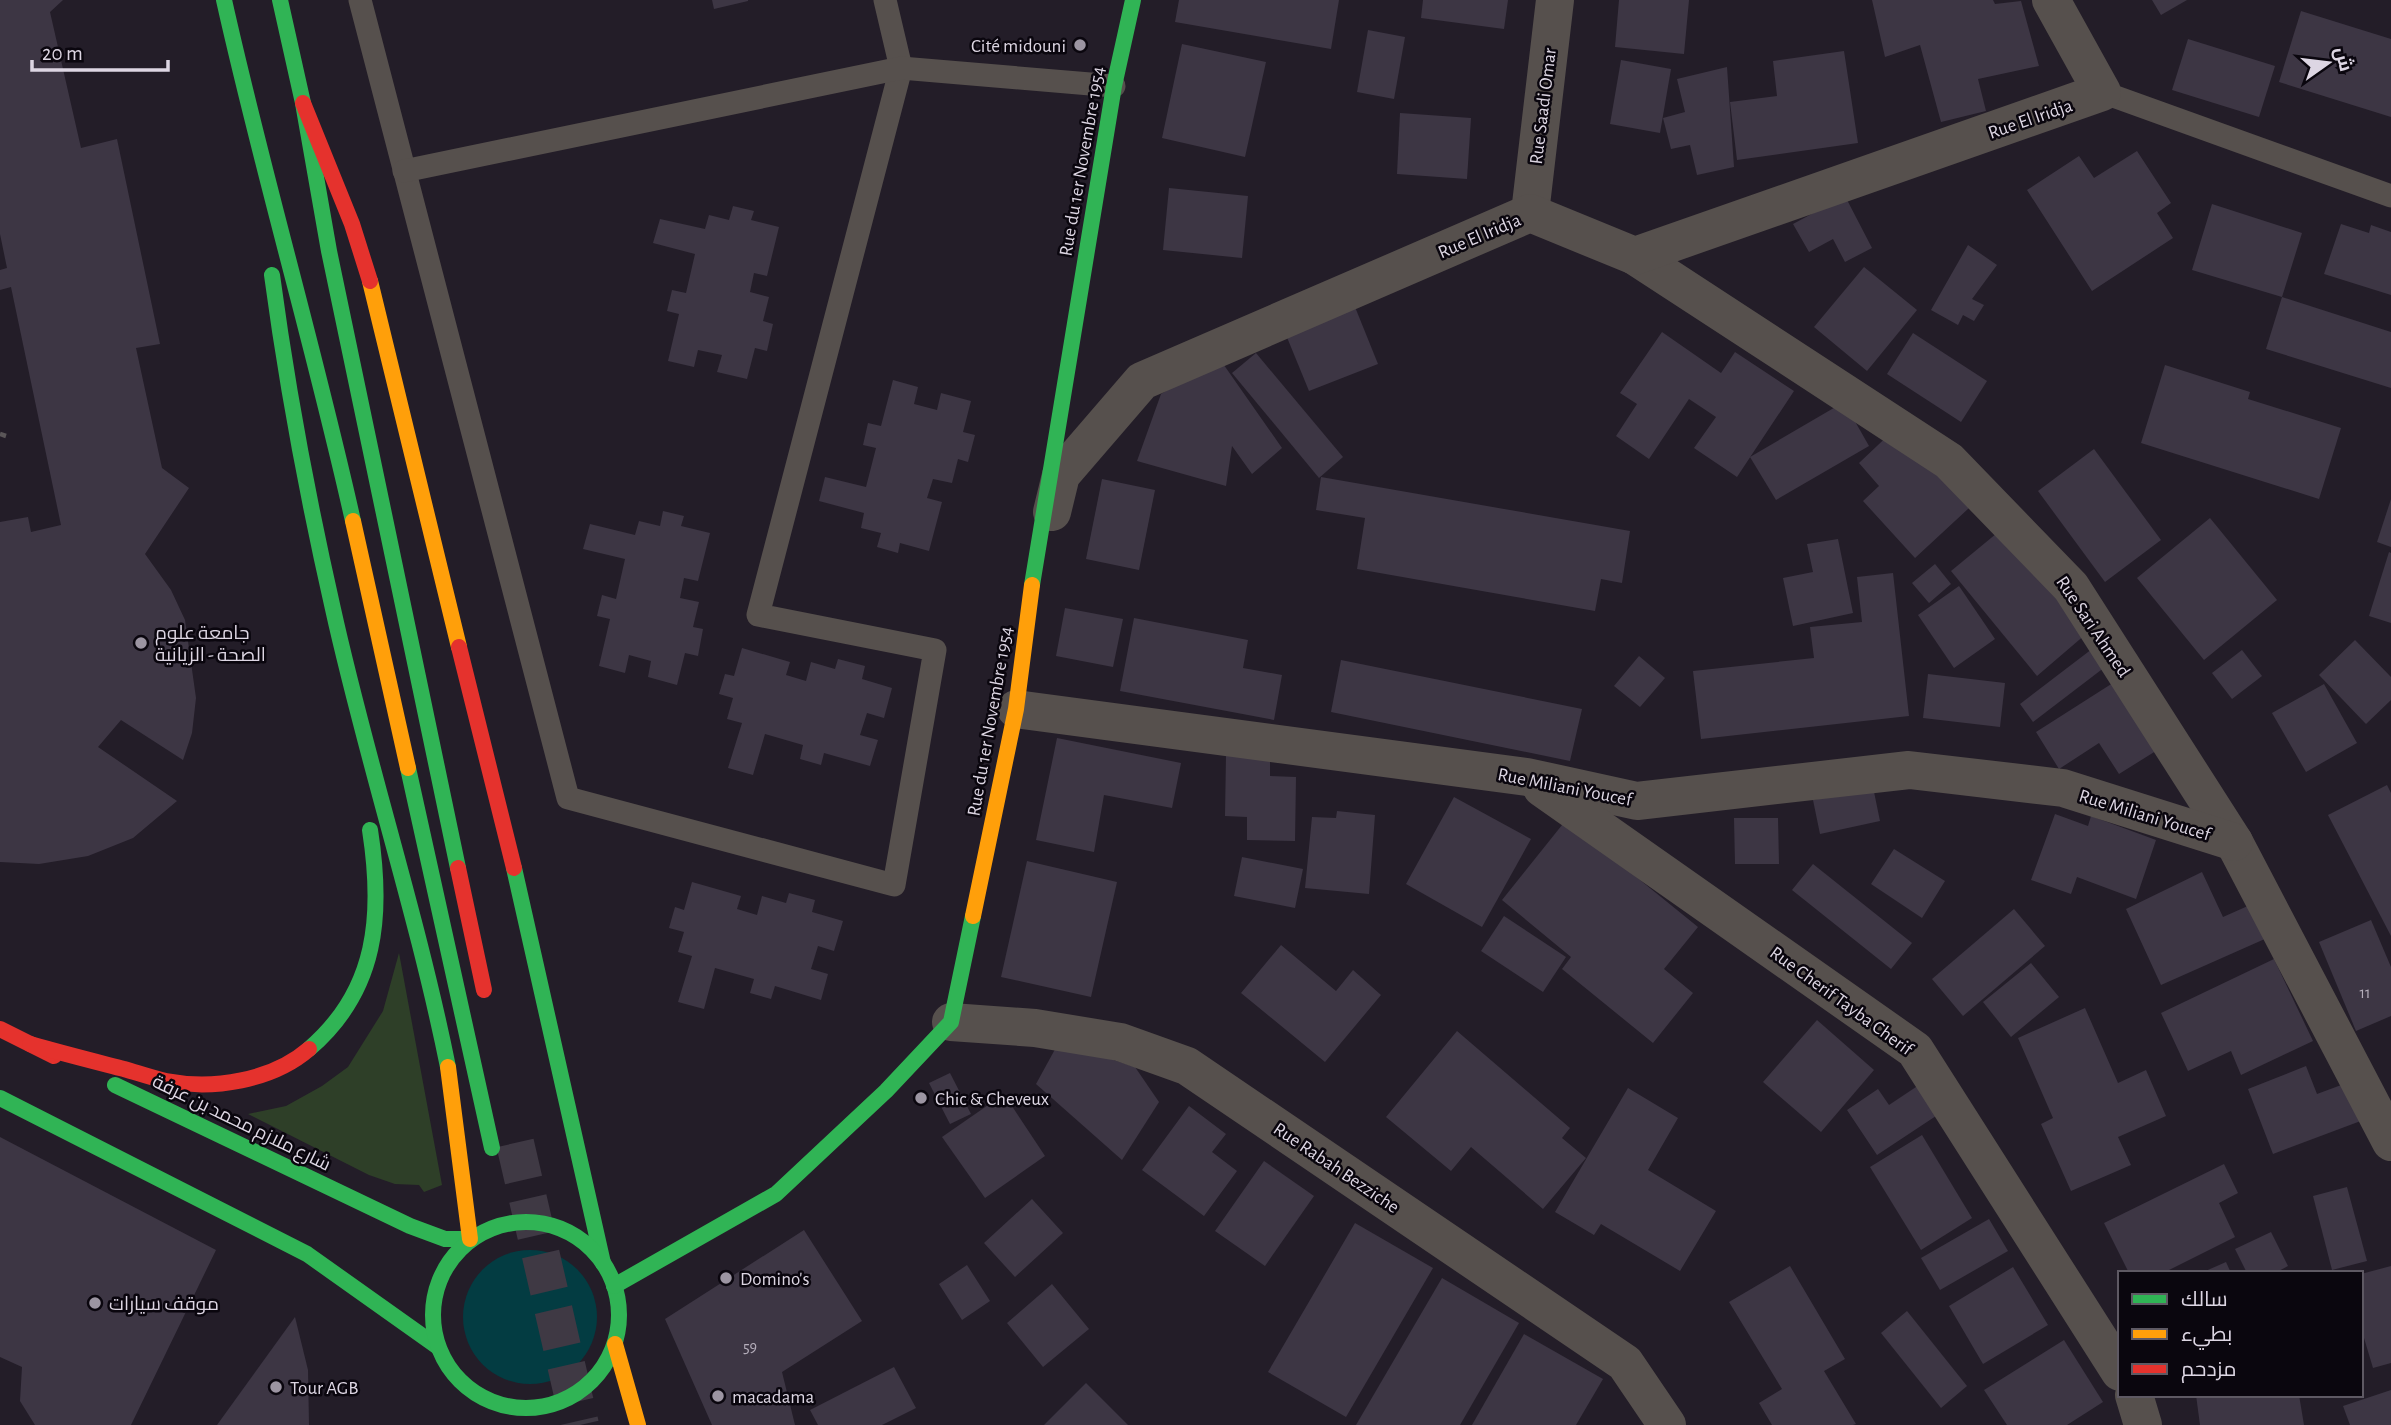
<svg xmlns="http://www.w3.org/2000/svg" width="2391" height="1425" viewBox="0 0 2391 1425" font-family="'Alegreya Sans',Cairo,sans-serif">
	<style>
		.green { fill: #2e3f28 }
		.water { fill: #033c42 }
		.building { fill: #3d3644 }
		.lines { fill: none; stroke-linecap: round; stroke-linejoin: round }
		.primary-tunnel { stroke: #3f3944; stroke-width: 38; stroke-dasharray: 38 19; stroke-linecap: butt }
		.path { stroke: #5a5658; stroke-width: 4.5; stroke-dasharray: 7 3.5; stroke-linecap: butt }
		.lane { stroke: #56504d; stroke-width: 23 }
		.street { stroke: #56504d; stroke-width: 38 }
		.fast { stroke: #30b455; stroke-width: 16 }
		.slow { stroke: #ff9f0a; stroke-width: 16 }
		.jam { stroke: #e5322d; stroke-width: 16 }
		.poi-dot { fill: #9c95a2; stroke: #0a060e; stroke-width: 2.5 }
		.labels { text-anchor: middle; stroke-width: 5; stroke-linejoin: round; paint-order: stroke }
		.number-label { font-size: 16px; fill: #b5aebb }
		.poi-label { font-size: 19px; fill: #ddd6e3; stroke: #0a060e; text-anchor: start }
		.street-label { font-size: 19px; fill: #ddd6e3; stroke: #0a060e }
	</style>
	<rect width="100%" height="100%" fill="#231d28"/>
	<polygon class="green" points="399,953 442,1185 424,1192 419,1185 395,1184 369,1175 248,1114 286,1106 322,1086 348,1067 383,1011"/>
	<circle class="water" cx="530" cy="1317" r="67"/>
	<g class="building">
		<polygon points="0,0 63,0 50,12 81,148 117,139 160,344 136,348 162,468 189,488 145,554 171,590 185,620 196,698 192,733 183,760 121,720 98,747 177,801 133,838 88,856 39,864 0,862 0,522 28,517 31,532 61,525 11,287 0,290 0,270 7,268 0,234"/>
		<polygon points="712,0 748,0 748,1 714,9"/>
		<polygon points="1179,0 1339,0 1331,49 1175,22"/>
		<polygon points="1423,0 1508,0 1504,29 1421,18"/>
		<polygon points="1619,0 1689,0 1684,54 1615,47"/>
		<polygon points="1872,0 1993,0 1995,4 2021,1 2039,66 1978,79 1986,111 1941,122 1920,45 1885,57"/>
		<polygon points="2152,0 2187,0 2161,15"/>
		<polygon points="2301,11 2391,39 2391,117 2279,82"/>
		<polygon points="1368,30 1405,37 1394,99 1357,92"/>
		<polygon points="2188,39 2275,66 2259,117 2172,90"/>
		<polygon points="1182,44 1266,62 1245,157 1162,138"/>
		<polygon points="1844,51 1858,143 1737,160 1730,102 1777,96 1773,61"/>
		<polygon points="1621,60 1671,69 1660,133 1610,124"/>
		<polygon points="1727,67 1734,167 1697,175 1690,145 1671,149 1663,118 1685,112 1677,79"/>
		<polygon points="1400,113 1471,118 1467,179 1397,174"/>
		<polygon points="2137,151 2171,203 2157,213 2173,238 2092,291 2027,190 2079,156 2094,178"/>
		<polygon points="1169,188 1248,196 1242,258 1163,250"/>
		<polygon points="1845,196 1872,248 1845,262 1833,239 1809,252 1793,224"/>
		<polygon points="2212,204 2302,233 2282,297 2391,332 2391,388 2266,349 2282,297 2192,270"/>
		<polygon points="733,206 754,211 751,220 779,227 767,276 754,273 750,292 769,297 763,321 773,324 767,351 755,348 747,379 717,372 722,355 698,350 694,367 668,361 679,314 667,311 672,290 686,293 695,254 653,243 660,219 705,229 709,215 729,220"/>
		<polygon points="2341,224 2369,233 2371,225 2391,232 2391,295 2324,274"/>
		<polygon points="1968,245 1997,265 1972,299 1984,305 1974,321 1963,315 1958,325 1931,310"/>
		<polygon points="1864,267 1917,310 1867,371 1814,327"/>
		<polygon points="1353,302 1378,364 1309,391 1284,330"/>
		<polygon points="1662,332 1721,373 1735,352 1794,391 1737,477 1694,448 1716,417 1689,399 1649,459 1616,436 1637,404 1620,393"/>
		<polygon points="1913,333 1987,381 1961,422 1887,374"/>
		<polygon points="1256,353 1343,457 1319,478 1232,373"/>
		<polygon points="1219,358 1282,448 1252,474 1232,446 1226,486 1137,461 1161,394"/>
		<polygon points="2165,365 2250,392 2248,399 2341,428 2319,499 2141,443"/>
		<polygon points="893,380 918,387 914,404 937,410 941,393 971,401 963,432 975,435 968,462 958,459 952,483 933,479 927,498 942,502 929,551 900,543 898,553 877,547 881,533 861,528 864,513 819,501 825,477 866,487 876,448 863,445 868,423 881,426"/>
		<polygon points="1844,402 1869,446 1776,500 1750,457"/>
		<polygon points="1896,428 1969,508 1915,558 1863,501 1879,486 1859,463"/>
		<polygon points="2094,449 2161,540 2105,582 2038,491"/>
		<polygon points="1321,477 1630,531 1622,583 1601,579 1595,611 1357,569 1365,518 1316,510"/>
		<polygon points="1102,479 1155,490 1139,570 1086,559"/>
		<polygon points="2391,499 2391,547 2377,542"/>
		<polygon points="663,511 684,516 681,526 710,533 698,581 684,578 680,598 699,602 693,627 703,629 698,656 685,653 677,685 648,677 651,661 629,655 625,673 599,666 610,619 597,616 602,595 616,599 625,559 583,549 590,524 635,535 639,521 660,526"/>
		<polygon points="2210,518 2277,600 2204,660 2137,578"/>
		<polygon points="2008,524 2093,628 2037,676 1951,571"/>
		<polygon points="1838,539 1853,613 1793,626 1783,578 1813,572 1807,544"/>
		<polygon points="2389,552 2391,553 2391,623 2369,616"/>
		<polygon points="1935,564 1951,584 1929,603 1912,583"/>
		<polygon points="1893,573 1909,716 1701,739 1693,671 1814,658 1810,627 1862,622 1857,577"/>
		<polygon points="1959,586 1995,639 1954,668 1918,615"/>
		<polygon points="1065,608 1123,619 1113,667 1056,656"/>
		<polygon points="1134,618 1248,640 1243,668 1282,675 1274,720 1120,691"/>
		<polygon points="2355,640 2391,677 2391,700 2366,724 2319,675"/>
		<polygon points="742,648 790,662 786,675 806,681 811,662 835,669 838,659 865,666 862,679 892,688 884,718 867,713 860,735 878,740 870,766 824,753 821,765 800,759 803,745 765,734 753,775 728,768 742,723 727,719 733,698 719,694 725,674 734,676"/>
		<polygon points="2092,649 2105,667 2033,722 2020,704"/>
		<polygon points="2242,650 2262,676 2232,699 2212,673"/>
		<polygon points="1639,656 1665,678 1640,707 1614,686"/>
		<polygon points="1341,660 1582,709 1570,761 1331,712"/>
		<polygon points="1928,674 2005,683 2000,727 1923,718"/>
		<polygon points="2116,681 2159,749 2119,774 2099,743 2059,769 2036,732"/>
		<polygon points="2324,684 2357,743 2306,772 2272,713"/>
		<polygon points="1057,738 1181,763 1172,808 1104,795 1094,852 1036,840"/>
		<polygon points="1226,755 1270,756 1270,776 1296,777 1295,841 1247,840 1247,817 1225,816"/>
		<polygon points="2387,785 2391,793 2391,936 2328,815"/>
		<polygon points="1873,787 1880,821 1820,834 1813,800"/>
		<polygon points="1454,797 1531,839 1482,927 1406,884"/>
		<polygon points="1337,811 1375,815 1369,894 1305,888 1312,817 1336,818"/>
		<polygon points="2055,814 2088,826 2091,816 2156,840 2136,899 2077,877 2071,894 2031,880"/>
		<polygon points="1734,818 1778,818 1779,864 1735,864"/>
		<polygon points="1566,820 1698,927 1664,969 1693,993 1653,1043 1562,969 1571,957 1502,900"/>
		<polygon points="1894,849 1945,881 1922,918 1871,884"/>
		<polygon points="1242,857 1303,869 1295,908 1234,896"/>
		<polygon points="1027,861 1117,882 1091,997 1001,977"/>
		<polygon points="1813,864 1912,943 1891,969 1792,890"/>
		<polygon points="2202,872 2223,917 2250,905 2267,938 2161,985 2126,909"/>
		<polygon points="692,882 741,896 737,909 757,915 762,896 786,903 789,893 815,900 812,912 843,921 834,951 818,946 811,969 828,974 821,1000 775,986 771,999 750,993 754,979 715,968 704,1009 678,1002 692,956 678,952 684,932 669,928 675,907 684,910"/>
		<polygon points="2014,909 2045,946 1963,1016 1932,979"/>
		<polygon points="1504,916 1566,957 1543,992 1481,951"/>
		<polygon points="2371,920 2391,967 2391,1016 2356,1031 2319,942"/>
		<polygon points="1281,945 1336,991 1353,970 1381,995 1325,1062 1241,993"/>
		<polygon points="2274,959 2313,1041 2241,1075 2231,1051 2188,1071 2161,1013"/>
		<polygon points="2031,963 2059,997 2011,1037 1983,1002"/>
		<polygon points="2085,1008 2118,1083 2146,1070 2166,1116 2118,1137 2131,1165 2071,1191 2041,1124 2053,1118 2018,1038"/>
		<polygon points="1817,1020 1874,1070 1821,1132 1763,1082"/>
		<polygon points="1457,1031 1570,1128 1562,1138 1586,1158 1543,1209 1471,1147 1451,1171 1386,1117"/>
		<polygon points="1059,1042 1135,1067 1159,1102 1122,1160 1036,1084"/>
		<polygon points="2306,1066 2317,1094 2352,1081 2366,1119 2273,1154 2248,1089"/>
		<polygon points="950,1073 971,1114 950,1124 929,1083"/>
		<polygon points="1922,1083 1942,1112 1877,1155 1847,1110 1878,1089 1889,1105"/>
		<polygon points="1628,1088 1678,1118 1648,1170 1716,1211 1680,1271 1601,1224 1594,1235 1555,1212"/>
		<polygon points="1004,1094 1045,1156 985,1198 942,1137"/>
		<polygon points="1189,1106 1226,1134 1212,1152 1237,1171 1204,1216 1142,1170"/>
		<polygon points="1922,1135 1972,1218 1921,1250 1870,1167"/>
		<polygon points="0,1137 216,1250 131,1425 35,1425 20,1401 22,1367 0,1357"/>
		<polygon points="1264,1161 1314,1196 1265,1266 1215,1231"/>
		<polygon points="2224,1164 2238,1193 2219,1203 2235,1237 2163,1273 2129,1273 2104,1223"/>
		<polygon points="2347,1187 2367,1261 2332,1270 2313,1196"/>
		<polygon points="1032,1199 1063,1233 1015,1277 984,1243"/>
		<polygon points="1989,1219 2008,1251 1940,1290 1921,1258"/>
		<polygon points="1355,1223 1433,1268 1346,1417 1268,1372"/>
		<polygon points="804,1230 862,1321 782,1372 795,1425 712,1425 665,1319"/>
		<polygon points="2271,1232 2288,1266 2275,1273 2247,1273 2235,1249"/>
		<polygon points="2226,1262 2231,1273 2201,1273"/>
		<polygon points="967,1265 990,1301 962,1320 939,1284"/>
		<polygon points="1790,1266 1845,1359 1824,1371 1856,1424 1853,1425 1772,1425 1759,1403 1782,1389 1729,1302"/>
		<polygon points="2391,1266 2391,1363 2373,1368 2361,1328 2361,1274"/>
		<polygon points="2013,1267 2048,1325 1983,1364 1949,1306"/>
		<polygon points="1442,1278 1519,1323 1460,1425 1356,1425"/>
		<polygon points="1052,1284 1089,1329 1043,1367 1007,1323"/>
		<polygon points="1907,1311 1967,1386 1941,1408 1881,1333"/>
		<polygon points="295,1317 308,1370 309,1425 217,1425"/>
		<polygon points="1524,1334 1603,1379 1576,1425 1472,1425"/>
		<polygon points="2064,1340 2103,1402 2067,1425 2007,1425 1984,1390"/>
		<polygon points="894,1367 916,1408 882,1425 818,1425 810,1410"/>
		<polygon points="1086,1383 1128,1425 1044,1425"/>
		<polygon points="2391,1390 2391,1425 2350,1425 2343,1406"/>
		<polygon points="2196,1395 2299,1395 2304,1425 2200,1425"/>
	</g>
	<g class="lines">
		<polyline class="primary-tunnel" points="515,1143 580,1425"/>
		<polyline class="path" points="0,434 6,436"/>
		<g class="lane">
			<polyline points="360,0 568,798 894,885 935,650 758,615 901,68 885,0"/>
			<polyline points="2102,92 2391,196"/>
			<polyline points="404,171 901,68 1114,86"/>
		</g>
		<g class="street">
			<polyline points="1530,213 1555,0"/>
			<polyline points="1635,256 1949,461 2071,587 2234,842 2391,1142"/>
			<polyline points="1052,512 1061,475 1142,381 1530,213 1635,256 2102,92 2051,0"/>
			<polyline points="1016,709 1527,777 1637,801 1909,770 2063,788 2234,842"/>
			<polyline points="1542,788 1915,1050 2120,1372"/>
			<polyline points="951,1022 1035,1028 1120,1042 1187,1066 1625,1363 1667,1425"/>
			<polyline points="2134,1395 2143,1425"/>
		</g>
		<g class="fast">
			<path d="M224,0C263,175 314,346 353,521"/>
			<polyline points="280,0 303,103 329,251 458,868"/>
			<path d="M272,275C287,387 308,499 333,609C367,763 417,913 448,1067"/>
			<polyline points="1032,585 1114,86 1133,0"/>
			<polyline points="408,768 492,1148"/>
			<polyline points="514,868 603,1263"/>
			<path d="M309,1049C378,990 383,914 370,830"/>
			<polyline points="115,1085 410,1226 445,1239 470,1239"/>
			<polyline points="0,1098 307,1254 438,1347"/>
			<circle cx="526" cy="1315" r="93"/>
			<polyline points="614,1286 776,1194 886,1091 951,1022 973,916"/>
		</g>
		<g class="slow">
			<polyline points="370,281 459,647"/>
			<polyline points="353,521 408,768"/>
			<polyline points="973,916 1016,709 1032,585"/>
			<polyline points="448,1067 470,1239"/>
			<polyline points="615,1344 638,1425"/>
		</g>
		<g class="jam">
			<polyline points="303,103 352,224 370,281"/>
			<polyline points="459,647 514,868"/>
			<polyline points="458,868 484,990"/>
			<polyline points="0,1029 54,1056"/>
			<path d="M30,1044C61,1053 93,1061 124,1069C138,1073 152,1078 166,1081C213,1090 272,1081 309,1049"/>
		</g>
	</g>
	<g class="poi-dot">
		<circle cx="1080" cy="45" r="7"/>
		<circle cx="141" cy="643" r="7"/>
		<circle cx="921" cy="1098" r="7"/>
		<circle cx="726" cy="1278" r="7"/>
		<circle cx="95" cy="1303" r="7"/>
		<circle cx="276" cy="1387" r="7"/>
		<circle cx="718" cy="1396" r="7"/>
	</g>
	<g class="labels">
		<g class="number-label">
			<text x="2365" y="998">11</text>
			<text x="750" y="1352">59</text>
		</g>
		<g class="poi-label">
			<text x="1066" y="52" text-anchor="end">Cité midouni</text>
			<text x="155" y="639">جامعة علوم<tspan x="155" dy="22">الصحة - الزيانية</tspan></text>
			<text x="935" y="1105">Chic &amp; Cheveux</text>
			<text x="740" y="1285">Domino's</text>
			<text x="109" y="1310">موقف سيارات</text>
			<text x="290" y="1394">Tour AGB</text>
			<text x="732" y="1403">macadama</text>
		</g>
		<g class="street-label">
			<text transform="translate(1542 106) rotate(-83)" y="7">Rue Saadi Omar</text>
			<text transform="translate(2030 118) rotate(-19)" y="7">Rue El Iridja</text>
			<text transform="translate(1081 161) rotate(-80)" y="7">Rue du 1er Novembre 1954</text>
			<text transform="translate(1479 235) rotate(-23)" y="7">Rue El Iridja</text>
			<text transform="translate(2094 626) rotate(56)" y="7">Rue Sari Ahmed</text>
			<text transform="translate(989 721) rotate(-80)" y="7">Rue du 1er Novembre 1954</text>
			<text transform="translate(1565 786) rotate(11)" y="7">Rue Miliani Youcef</text>
			<text transform="translate(2145 814) rotate(17)" y="7">Rue Miliani Youcef</text>
			<text transform="translate(1842 1000) rotate(36)" y="7">Rue Cherif Tayba Cherif</text>
			<text transform="translate(242 1122) rotate(26)" y="7">شارع ملازم محمد بن عرفة</text>
			<text transform="translate(1337 1167) rotate(34)" y="7">Rue Rabah Bezziche</text>
		</g>
	</g>
	<rect x="2118" y="1271" width="245" height="126" fill="#0a060e" stroke="#5e5963" stroke-width="2"/>
	<rect x="2132" y="1294" width="35" height="10" fill="#30b455" stroke="#5e5963" stroke-width="2"/>
	<text x="2181" y="1306" font-size="21" fill="#ddd6e3">سالك</text>
	<rect x="2132" y="1329" width="35" height="10" fill="#ff9f0a" stroke="#5e5963" stroke-width="2"/>
	<text x="2181" y="1341" font-size="21" fill="#ddd6e3">بطيء</text>
	<rect x="2132" y="1364" width="35" height="10" fill="#e5322d" stroke="#5e5963" stroke-width="2"/>
	<text x="2181" y="1376" font-size="21" fill="#ddd6e3">مزدحم</text>
	<g transform="translate(2328 63) rotate(76)" stroke="#0a060e" stroke-width="5" paint-order="stroke">
	<path d="M0-5L12 26L0 18L-12 26Z" fill="#ddd6e3"/>
	<text y="-10" font-size="19" font-weight="bold" text-anchor="middle" fill="#ddd6e3">ش</text>
	</g>
	<path d="M32 60v10h136v-10" fill="none" stroke="#ddd6e3" stroke-width="3.5"/>
	<text x="42" y="60" font-size="21" fill="#ddd6e3" stroke="#0a060e" stroke-width="5" paint-order="stroke">20 m</text>
</svg>
